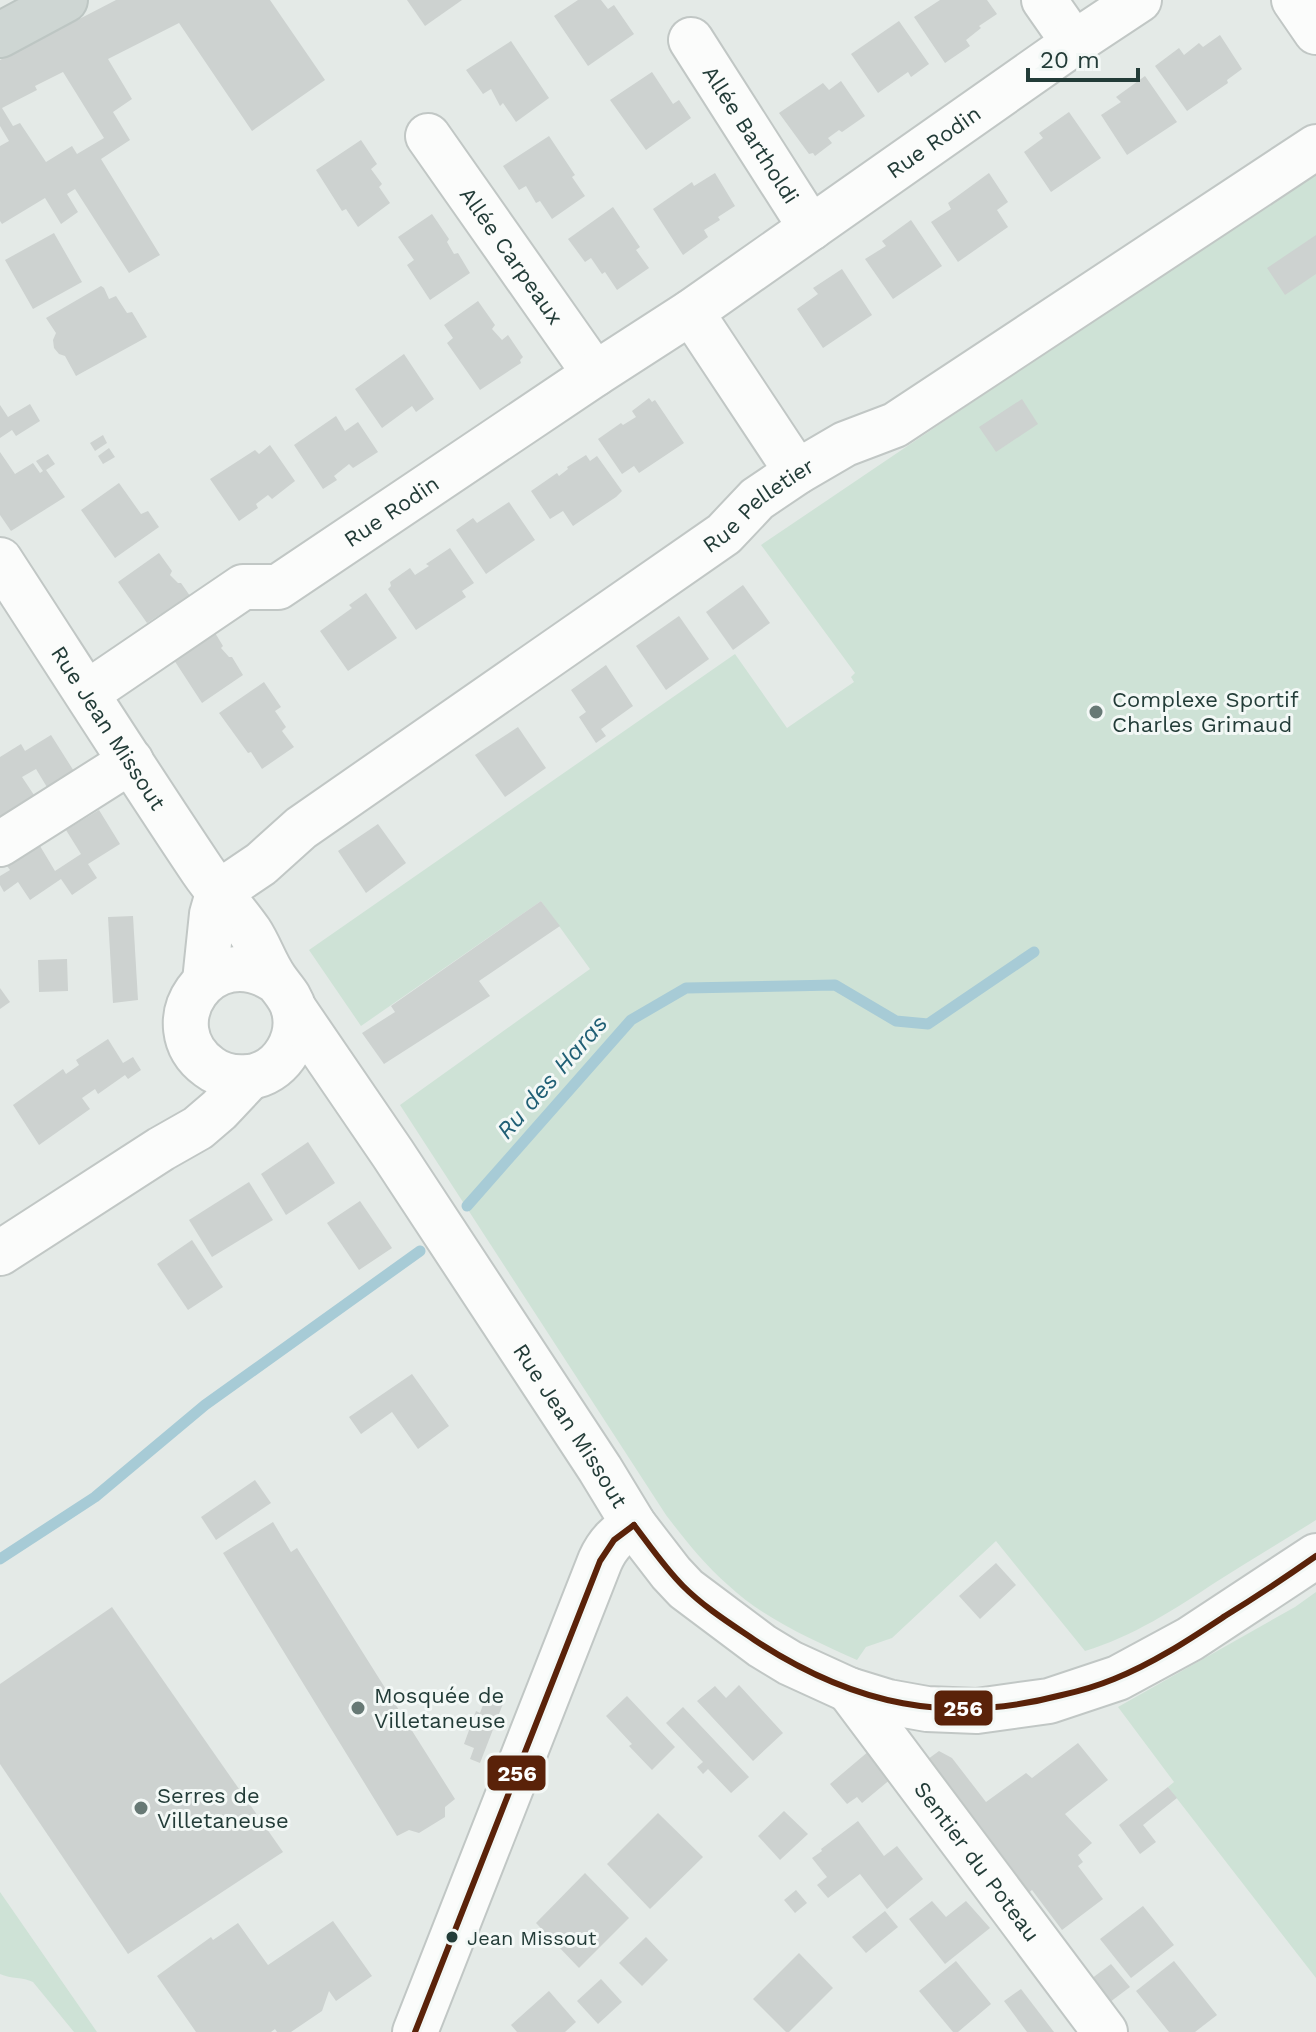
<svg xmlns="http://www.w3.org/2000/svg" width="1316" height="2032" viewBox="0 0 1316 2032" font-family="'Work Sans',sans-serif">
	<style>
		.green { fill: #cee2d6 }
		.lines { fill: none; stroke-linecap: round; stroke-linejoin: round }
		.stream { stroke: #a7cbd6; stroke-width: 11 }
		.building { fill: #cdd2d0; fill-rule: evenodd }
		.minor-casing { stroke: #c1c7c5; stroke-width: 48 }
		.major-casing { stroke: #bdc6c3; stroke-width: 48 }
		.minor { stroke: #fbfcfb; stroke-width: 44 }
		.major { stroke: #ced6d3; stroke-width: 44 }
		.bus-1-casing { stroke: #f3f8f6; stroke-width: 12 }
		.bus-1 { stroke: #5a2209; stroke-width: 6 }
		.poi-dot { fill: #677975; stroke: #f3f8f6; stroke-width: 3 }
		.bus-dot { fill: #233c38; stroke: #f3f8f6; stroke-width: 3 }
		.labels { text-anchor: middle; stroke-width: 6; stroke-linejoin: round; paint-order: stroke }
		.bus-label { font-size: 20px; fill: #233c38; stroke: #f3f8f6; text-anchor: start }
		.street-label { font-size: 22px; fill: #233c38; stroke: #f3f8f6 }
		.poi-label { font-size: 22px; fill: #233c38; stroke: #f3f8f6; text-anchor: start }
		.water-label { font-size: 24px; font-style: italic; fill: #205f75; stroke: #f3f8f6 }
		.line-badge { stroke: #f3f8f6; stroke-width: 3 }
		.badge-label { font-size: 22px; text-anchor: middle; font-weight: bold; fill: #fff }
	</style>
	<rect width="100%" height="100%" fill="#e4eae7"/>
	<g class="green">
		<path d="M1316,170V1520C1283,1541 1249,1561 1216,1582C1175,1609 1132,1637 1085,1651L996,1541L892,1638L866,1647L857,1660C813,1640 764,1619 728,1585C704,1564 685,1540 666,1515L400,1105L590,969L541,901L361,1026L309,950L735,654L787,728L854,682L851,677L855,673L761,545Z"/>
		<polygon points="1316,1592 1316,1978 1168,1787 1174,1782 1118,1707 1295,1607"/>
		<path d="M0,1892L97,2032H74L33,1982C23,1977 11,1979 0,1974Z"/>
	</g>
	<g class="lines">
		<g class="stream">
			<polyline points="467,1206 631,1020 686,988 835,985 896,1021 928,1024 1034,952"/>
			<polyline points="0,1559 95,1497 205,1405 420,1251"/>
		</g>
	</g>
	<g class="building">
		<path d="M116,0H270L325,80L252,131L179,23L108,59L132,99L113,112L130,140L101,159L160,255L129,273L75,189L67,194L78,212L61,224L45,198L2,224L0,221V146L9,141L0,126V60ZM63,72L104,138L77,154L72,146L46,162L20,123L13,126L2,108L37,90L35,86Z"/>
		<polygon points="407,0 462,0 425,26"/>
		<polygon points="578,0 601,0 608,9 614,5 634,34 588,66 554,16"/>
		<polygon points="940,0 987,0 997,14 979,26 981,28 966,40 970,46 945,63 914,17"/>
		<polygon points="899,21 929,64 911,77 908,72 878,93 851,54"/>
		<polygon points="1220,35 1242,69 1227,80 1228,83 1187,111 1155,66 1179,48 1184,55 1199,43 1203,47"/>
		<polygon points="511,41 549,98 516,122 503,103 500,106 491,89 483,94 466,70"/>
		<polygon points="652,72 673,104 679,100 691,118 646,150 610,100"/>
		<polygon points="1145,76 1177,122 1127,155 1101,115 1121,102 1116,97"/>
		<polygon points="841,81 865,116 842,132 839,130 828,138 832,143 815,156 813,153 809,154 779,113 823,83 829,90"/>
		<polygon points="1069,112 1101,158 1051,192 1024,152 1043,138 1039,133"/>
		<polygon points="549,136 575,175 572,177 585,196 552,219 540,201 536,203 526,186 519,190 503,166"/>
		<polygon points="361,140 377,164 371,169 382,184 379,187 390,203 358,227 346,209 342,211 316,170"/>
		<polygon points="715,173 735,206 718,217 720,220 704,230 708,237 683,255 653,209 692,182 694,186"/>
		<polygon points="989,173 1008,202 997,210 1008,227 958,262 931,222 951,209 948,203"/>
		<polygon points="613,207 640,247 636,250 649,268 617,290 605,272 602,274 591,258 585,262 568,239"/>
		<polygon points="432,214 449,239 447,242 454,254 458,253 470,273 430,300 407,265 414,260 398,237"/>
		<polygon points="911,220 942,266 893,299 865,259 886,246 882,241"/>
		<polygon points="54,233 82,282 33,309 5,260"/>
		<polygon points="1316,235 1316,274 1285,295 1267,268"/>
		<polygon points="842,269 872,315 823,348 797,309 818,294 813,288"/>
		<polygon points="101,286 104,288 109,299 116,296 127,313 132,312 147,337 76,376 65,356 59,354 54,348 53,340 56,333 46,318"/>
		<polygon points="478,301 495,325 492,329 502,340 508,335 523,357 520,360 521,363 480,390 447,343 453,338 444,325"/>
		<polygon points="404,354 434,399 416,412 412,406 382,428 355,389"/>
		<polygon points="649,398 652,402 655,400 684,443 639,473 634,466 622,474 598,439 621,423 623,425 636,417 632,411"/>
		<polygon points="1022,399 1038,424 996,452 979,427"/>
		<polygon points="30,404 40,421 16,436 12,430 0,438 0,405 8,417"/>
		<polygon points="336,416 345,431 358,422 378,452 353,468 349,464 334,476 337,480 323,489 294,445"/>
		<polygon points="103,435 107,443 95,451 90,443"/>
		<polygon points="270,445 295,481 272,499 268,495 256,504 258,508 239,521 210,479 255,450 259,454"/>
		<polygon points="109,448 115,457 103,464 98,456"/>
		<polygon points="0,452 15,474 33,463 40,473 43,471 36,461 48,454 55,464 46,470 65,497 11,531 0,515"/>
		<polygon points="586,455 590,461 597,456 622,491 616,497 573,526 563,511 550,519 531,491 557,473 559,476 568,469 567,467"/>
		<polygon points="119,483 141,514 148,511 159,527 115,558 81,510"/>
		<polygon points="509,502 535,540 486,574 456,530 473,518 477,523"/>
		<polygon points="450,548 474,583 462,591 466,597 416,630 388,589 391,586 390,582 410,568 415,575 429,566 426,564"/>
		<polygon points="159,553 172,571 170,575 178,583 181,583 197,606 169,626 161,614 147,623 118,582"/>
		<polygon points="743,585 770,623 733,650 706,612"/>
		<polygon points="366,593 397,638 348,671 320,631 352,608 349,605"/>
		<polygon points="679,616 709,659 666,690 636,646"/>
		<polygon points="206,618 223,646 221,648 229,657 232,657 243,675 202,703 174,660"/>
		<polygon points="606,665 633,706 601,729 606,736 596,743 579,717 586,712 571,690"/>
		<polygon points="264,682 281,707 275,711 286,727 282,731 294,747 262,769 251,752 248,753 219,713"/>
		<polygon points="518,727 546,768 505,797 475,755"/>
		<polygon points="51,735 77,776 50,792 36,769 22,777 36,798 0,818 0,757 21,744 25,751"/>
		<polygon points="99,810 120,844 88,864 97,878 72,895 61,879 30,900 18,882 4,892 0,885 0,876 10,870 7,866 40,846 55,871 81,854 66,830"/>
		<polygon points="378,824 406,863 366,893 338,851"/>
		<polygon points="541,901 560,926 479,981 490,996 384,1064 362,1033 395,1012 391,1006"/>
		<polygon points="133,916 138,1000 113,1003 108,917"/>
		<polygon points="67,959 68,991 39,992 38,960"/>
		<polygon points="0,988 10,1002 0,1009"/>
		<polygon points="108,1039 123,1063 133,1057 141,1070 128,1079 125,1075 98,1094 95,1089 82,1098 90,1109 39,1145 13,1105 63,1069 66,1074 79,1065 76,1060"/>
		<polygon points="308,1142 335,1183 286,1215 261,1174"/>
		<polygon points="249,1182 273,1220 212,1257 189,1220"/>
		<polygon points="360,1201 392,1248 359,1270 327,1223"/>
		<polygon points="192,1240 223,1287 188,1310 157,1264"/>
		<polygon points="412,1374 449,1426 418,1449 392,1412 361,1434 349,1417"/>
		<polygon points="255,1480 271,1503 216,1540 201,1517"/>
		<polygon points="273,1522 291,1552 297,1548 455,1799 445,1807 445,1817 419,1833 409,1830 397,1836 223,1553"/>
		<polygon points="996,1563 1016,1585 980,1619 959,1596"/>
		<polygon points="112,1607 283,1852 128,1954 0,1764 0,1684"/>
		<polygon points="739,1685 783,1733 753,1761 697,1701 715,1686 726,1698"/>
		<polygon points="489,1689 506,1696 480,1763 470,1759 474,1748 464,1744 476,1711 480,1713"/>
		<polygon points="627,1696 675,1747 652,1770 629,1746 632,1744 606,1716"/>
		<polygon points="683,1707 749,1777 731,1793 708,1769 703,1774 697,1767 703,1762 666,1723"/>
		<polygon points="1078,1743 1108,1780 1065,1814 1092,1843 1078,1855 1083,1862 1078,1866 1103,1899 1062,1930 1032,1890 1015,1904 913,1770 939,1751 952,1758 986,1802 1026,1773 1032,1778"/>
		<polygon points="869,1751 892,1778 862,1803 857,1797 847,1804 830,1784"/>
		<polygon points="1168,1787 1177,1798 1143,1825 1156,1842 1140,1854 1119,1825"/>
		<polygon points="784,1811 808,1834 780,1860 758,1836"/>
		<polygon points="658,1813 703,1857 650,1909 607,1864"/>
		<polygon points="858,1821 884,1856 897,1846 923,1879 887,1909 860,1874 828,1898 817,1885 827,1877 812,1858 822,1851 821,1849"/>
		<polygon points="585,1873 629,1918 579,1968 536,1923"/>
		<polygon points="796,1890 807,1903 795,1913 784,1900"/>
		<polygon points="932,1901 946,1917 966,1901 990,1928 945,1964 909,1919"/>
		<polygon points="1143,1906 1174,1945 1131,1978 1100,1939"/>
		<polygon points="885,1911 898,1927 866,1953 852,1937"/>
		<polygon points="333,1921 372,1976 336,2001 329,1991 322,2011 291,2032 277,2032 275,2029 271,2032 196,2032 157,1976 211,1937 213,1940 238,1923 268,1965"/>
		<polygon points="646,1937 668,1960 642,1986 619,1963"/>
		<polygon points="799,1953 833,1988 789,2032 786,2032 753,1999"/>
		<polygon points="956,1961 991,2004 958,2032 953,2032 919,1991"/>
		<polygon points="1174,1961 1217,2015 1195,2032 1169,2032 1136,1991"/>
		<polygon points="1111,1964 1130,1987 1106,2005 1087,1982"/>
		<polygon points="601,1979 622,2002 598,2024 577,2001"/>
		<polygon points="1021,1989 1054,2032 1027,2032 1004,2001"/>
		<polygon points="549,1991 576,2022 565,2032 517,2032 511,2025"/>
	</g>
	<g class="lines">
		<defs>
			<g id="minor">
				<polyline points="1044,0 1074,43"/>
				<polyline points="1294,0 1316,32"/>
				<path id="s1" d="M691,40L811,228"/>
				<path id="s2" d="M428,136L595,374"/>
				<polyline points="691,312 797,472"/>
				<path id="s3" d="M0,560C67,663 133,767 202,870C216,891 235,910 250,932C260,947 265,965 276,980C283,990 291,997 294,1010C301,1038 283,1069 255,1076C239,1079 222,1077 209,1067C152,1025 210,937 276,981"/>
				<path id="s4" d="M87,693L243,587H278L595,374L691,312L1074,43L1139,0"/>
				<polyline points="0,844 131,761"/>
				<path id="s5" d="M218,893L261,864L301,828L724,534L757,499L797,472L845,444L895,425L1316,147"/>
				<polyline points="205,981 212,914 218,893"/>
				<path id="s6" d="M294,1009L393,1154L600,1469L634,1525L671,1573L686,1589L762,1646L790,1663L849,1690L888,1702L927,1709L977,1711L1049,1701L1118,1678L1190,1639L1316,1556"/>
				<polyline points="0,1253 161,1149 198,1128 219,1110 250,1077"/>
				<path id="s7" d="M849,1690L1105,2032"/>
				<path d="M415,2032L600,1561C608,1543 618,1534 634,1525"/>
			</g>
			<polyline id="major" points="0,35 65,0"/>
		</defs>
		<use href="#minor" class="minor-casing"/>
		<use href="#major" class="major-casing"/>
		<use href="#minor" class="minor"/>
		<use href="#major" class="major"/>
		<defs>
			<g id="bus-1">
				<path d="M634,1525C650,1546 665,1568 683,1586C705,1608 731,1624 756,1641C854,1705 948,1725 1062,1695C1080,1691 1097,1686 1114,1679C1154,1663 1190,1639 1225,1616C1256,1597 1286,1577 1316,1556"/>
				<polyline points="415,2032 600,1561 614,1540 634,1525"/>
			</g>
		</defs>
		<use href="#bus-1" class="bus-1-casing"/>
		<use href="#bus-1" class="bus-1"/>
	</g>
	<g class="poi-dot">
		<circle cx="1096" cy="712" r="8"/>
		<circle cx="358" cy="1708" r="8"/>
		<circle cx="141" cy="1808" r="8"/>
	</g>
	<circle class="bus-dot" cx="452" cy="1937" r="7"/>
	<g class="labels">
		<g class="bus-label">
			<text x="467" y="1945">Jean Missout</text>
		</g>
		<g class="street-label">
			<text dy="8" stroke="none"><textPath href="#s1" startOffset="112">Allée Bartholdi</textPath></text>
			<text dy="8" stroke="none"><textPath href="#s4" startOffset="1016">Rue Rodin</textPath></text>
			<text dy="8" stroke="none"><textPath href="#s2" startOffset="146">Allée Carpeaux</textPath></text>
			<text dy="8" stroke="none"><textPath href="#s5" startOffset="666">Rue Pelletier</textPath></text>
			<text dy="8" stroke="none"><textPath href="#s4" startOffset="360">Rue Rodin</textPath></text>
			<text dy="8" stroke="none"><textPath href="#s3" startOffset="200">Rue Jean Missout</textPath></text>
			<text dy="8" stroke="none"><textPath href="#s6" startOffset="500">Rue Jean Missout</textPath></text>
			<text dy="8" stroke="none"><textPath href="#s7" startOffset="214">Sentier du Poteau</textPath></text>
		</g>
		<g class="poi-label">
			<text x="1112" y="707">Complexe Sportif<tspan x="1112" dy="25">Charles Grimaud</tspan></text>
			<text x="374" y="1703">Mosquée de<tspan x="374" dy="25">Villetaneuse</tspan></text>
			<text x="157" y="1803">Serres de<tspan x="157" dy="25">Villetaneuse</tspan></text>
		</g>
		<g class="water-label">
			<text transform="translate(552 1077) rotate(-49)" y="8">Ru des Haras</text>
		</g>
	</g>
	<g class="line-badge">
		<rect x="933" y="1689" width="61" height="38" rx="8" fill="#5a2209"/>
		<rect x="486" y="1754" width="61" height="38" rx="8" fill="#5a2209"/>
	</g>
	<g class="badge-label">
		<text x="963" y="1716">256</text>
		<text x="517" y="1781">256</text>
	</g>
	<path d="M1028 68v12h110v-12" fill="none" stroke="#233c38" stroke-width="4"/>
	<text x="1040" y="68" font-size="24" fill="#233c38" stroke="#f3f8f6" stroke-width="6" paint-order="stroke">20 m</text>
</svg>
